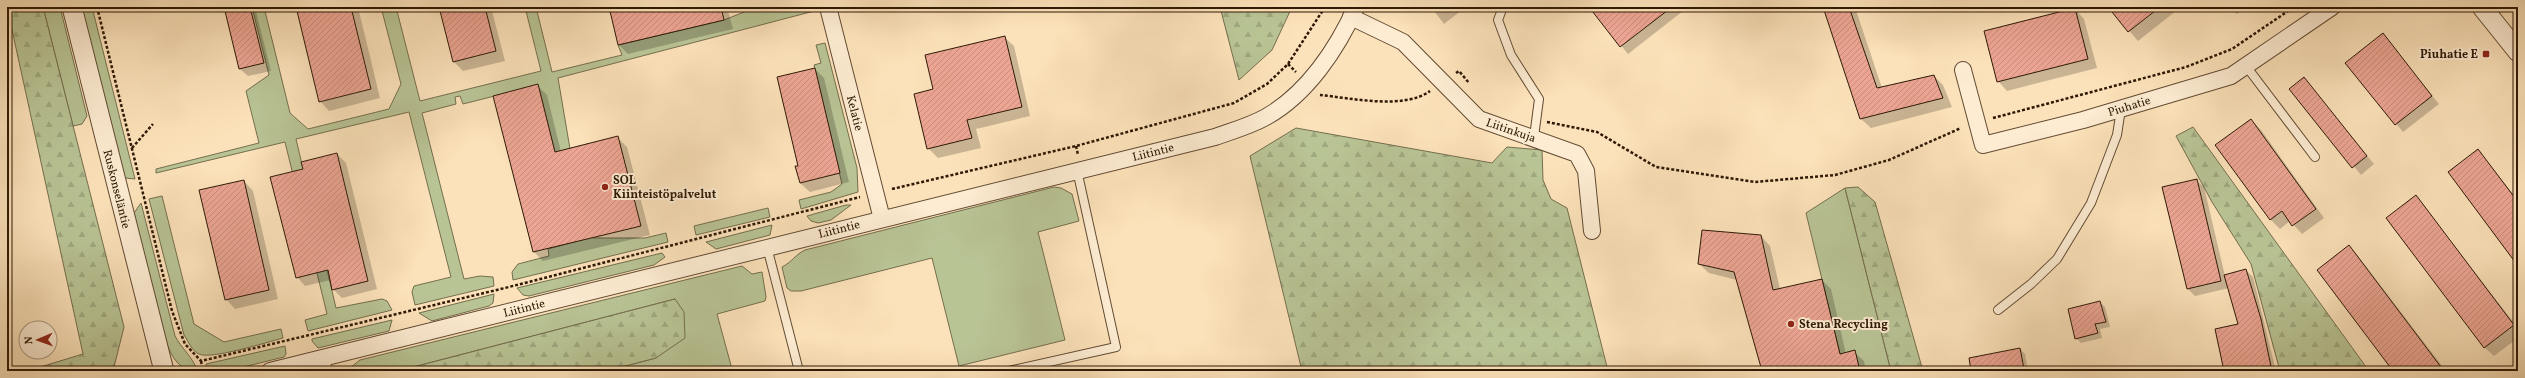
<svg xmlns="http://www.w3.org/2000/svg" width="2525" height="378" viewBox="0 0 2525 378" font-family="Vollkorn,serif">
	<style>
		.grass { fill: #b9c495; stroke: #746e4e }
		.forest { fill: url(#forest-firs); stroke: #746e4e }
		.shadow { fill: #0003 }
		.building { fill: url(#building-hatch); stroke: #2e1906 }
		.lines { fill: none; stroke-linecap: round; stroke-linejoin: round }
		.service-casing { stroke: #624b33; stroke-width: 10 }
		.minor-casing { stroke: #624b33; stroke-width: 18 }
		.tertiary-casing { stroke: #624b33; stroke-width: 21 }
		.path { stroke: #2e1906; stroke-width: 2.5; stroke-dasharray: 3 2; stroke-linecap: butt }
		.service { stroke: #fdecd2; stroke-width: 8 }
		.minor { stroke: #fdecd2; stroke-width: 16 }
		.tertiary { stroke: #fdecd2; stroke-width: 19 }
		.poi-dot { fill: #8f2418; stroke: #fdecd2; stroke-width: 1.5 }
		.labels { text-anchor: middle; stroke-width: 4; stroke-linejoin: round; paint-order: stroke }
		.poi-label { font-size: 12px; font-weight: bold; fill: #2e1906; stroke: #fdecd2; text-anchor: start }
		.street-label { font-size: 12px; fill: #2e1906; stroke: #fdecd2 }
	</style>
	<defs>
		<pattern id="forest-firs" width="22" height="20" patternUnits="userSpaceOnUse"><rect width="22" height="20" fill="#b9c495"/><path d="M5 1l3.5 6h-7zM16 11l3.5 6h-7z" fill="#9fa87f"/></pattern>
		<pattern id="building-hatch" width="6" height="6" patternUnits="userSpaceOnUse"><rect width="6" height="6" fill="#eca593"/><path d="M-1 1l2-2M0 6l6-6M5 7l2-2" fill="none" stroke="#cb8d7d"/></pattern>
	</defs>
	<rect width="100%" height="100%" fill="#fce2ba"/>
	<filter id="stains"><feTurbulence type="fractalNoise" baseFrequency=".005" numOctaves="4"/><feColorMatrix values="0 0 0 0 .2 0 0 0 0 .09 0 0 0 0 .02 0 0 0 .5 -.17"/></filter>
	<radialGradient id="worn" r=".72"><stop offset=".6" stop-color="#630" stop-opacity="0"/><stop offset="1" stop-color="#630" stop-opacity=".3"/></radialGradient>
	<g class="grass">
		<polygon points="43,7 60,7 87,116 82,124 73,126"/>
		<polygon points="81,7 92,7 135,179 125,178 122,173"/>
		<polygon points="252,7 264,7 290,113 308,129 389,109 401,84 381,7 396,7 420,101 541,71 525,7 536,7 552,72 622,55 618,45 724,20 757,7 817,7 818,10 558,78 570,149 593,238 645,238 666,233 668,242 513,280 512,272 518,264 549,256 548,249 577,241 538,85 463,104 460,96 455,97 456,104 422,113 464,279 480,276 493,277 494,286 415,305 412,292 414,286 451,277 409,112 296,139 336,308 382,299 387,301 392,310 308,331 305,320 327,314 285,142 156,173 156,169 259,143 246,91 269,75"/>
		<polygon points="825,43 857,168 858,192 801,209 799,200 831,192 842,184 814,65 821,63 816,45"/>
		<path d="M1054,187L1061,188L1072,194L1079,221L1038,232L1065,340L959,366L932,258L801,291H791L787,288L782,267C792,262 796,254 805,250Z"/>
		<polygon points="1845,188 1891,371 1860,371 1840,354 1806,213"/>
		<path d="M162,196L194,324L224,342L281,329L283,338C268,342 210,360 199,354C192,351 188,341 184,335L149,199Z"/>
		<path d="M141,203L175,336C181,348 194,358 197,371C179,371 172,357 166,342L134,213Z"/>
		<polygon points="846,205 851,205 831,220 818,223 811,221 807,216"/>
		<polygon points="768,208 770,217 696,235 694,226"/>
		<polygon points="772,225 770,235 716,249 706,242"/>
		<polygon points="662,253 665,257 654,265 529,296 523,295 517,288"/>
		<polygon points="742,266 752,274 762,272 766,297 765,301 717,314 732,369 606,371 656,358 675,299 398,371 346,371 360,360"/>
		<polygon points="494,294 493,303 489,306 432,321 419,313"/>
		<polygon points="392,320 389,331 318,348 312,341 312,339"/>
		<polygon points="285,346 286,354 284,357 227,371 207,371 206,364"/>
	</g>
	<g class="forest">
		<polygon points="7,7 43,7 124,327 113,371 27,371 83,354"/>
		<polygon points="1220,7 1292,7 1272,50 1239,80"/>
		<polygon points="2193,127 2369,371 2280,371 2251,264 2212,202 2176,136"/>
		<polygon points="1296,128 1492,163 1507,147 1542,150 1543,180 1551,199 1567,208 1608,371 1302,371 1250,156"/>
		<polygon points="1858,187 1875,202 1923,371 1891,371 1845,188"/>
		<polygon points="675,299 684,312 685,338 656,358 606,371 398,371"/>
	</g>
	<g class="shadow">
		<polygon points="225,7 255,7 271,71 248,76 240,69"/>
		<polygon points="297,7 358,7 380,98 329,111 320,101"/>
		<polygon points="440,7 491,7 505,61 463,71 454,62"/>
		<polygon points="610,7 727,7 733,29 628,54 619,45"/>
		<polygon points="1431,7 1466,7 1444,24"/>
		<polygon points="1590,7 1679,7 1683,11 1628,54"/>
		<polygon points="1824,7 1855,7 1882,88 1934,76 1943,85 1952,107 1871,128 1861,119"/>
		<polygon points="1937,7 1948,7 1942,12"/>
		<polygon points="2109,7 2181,7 2138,41"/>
		<polygon points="2230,7 2245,7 2237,14"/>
		<polygon points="2075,9 2084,19 2097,68 2007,91 1998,81"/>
		<polygon points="2383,35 2439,104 2403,132 2347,63"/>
		<polygon points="1004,37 1014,46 1030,116 976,129 981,148 938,158 928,148 934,90"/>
		<polygon points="815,69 824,78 849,182 810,192 800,183 800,166"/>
		<polygon points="2304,79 2374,164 2361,175 2291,89"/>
		<polygon points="538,86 547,95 561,152 618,138 627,147 650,235 543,261 534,252 495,97"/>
		<polygon points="2251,120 2261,130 2324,218 2302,234 2290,221 2280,229 2270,219"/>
		<polygon points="2478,150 2518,200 2518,264"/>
		<polygon points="337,154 346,163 377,289 342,298 333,289 331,280 305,286 297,277 304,170"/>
		<polygon points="2196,180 2204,187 2225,276 2246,270 2253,277 2276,371 2225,371 2239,325 2229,288 2195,296 2188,289"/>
		<polygon points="244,181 253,191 278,299 235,309 226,299"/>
		<polygon points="2416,197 2518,328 2518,338 2494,356 2484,347"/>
		<polygon points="1761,236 1770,246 1780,289 1822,280 1831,289 1846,354 1854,352 1864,361 1866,371 1763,371 1737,280 1709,273 1699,264"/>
		<polygon points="2349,246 2358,256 2446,371 2395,371"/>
		<polygon points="2100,302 2105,307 2110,327 2100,329 2102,338 2081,343 2076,338"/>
		<polygon points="2020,349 2025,354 2028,371 1972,371"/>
	</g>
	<g class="building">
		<polygon points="224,7 250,7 264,63 239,69"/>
		<polygon points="296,7 351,7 371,89 319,102"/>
		<polygon points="439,7 485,7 496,51 453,62"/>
		<polygon points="609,7 721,7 724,20 618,45"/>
		<polygon points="1589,7 1672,7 1620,47"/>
		<polygon points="1823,7 1849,7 1877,88 1934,75 1943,98 1860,119"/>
		<polygon points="2108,7 2160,7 2128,32"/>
		<polygon points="2075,8 2088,59 1997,82 1984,31"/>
		<polygon points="2383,33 2432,96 2395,125 2345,63"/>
		<polygon points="1005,36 1022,107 967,120 972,138 927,149 914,94 933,89 925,55"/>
		<polygon points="815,68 840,173 800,183 795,166 798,166 777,77"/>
		<polygon points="2304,77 2367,156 2352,168 2289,89"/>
		<polygon points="538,84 555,152 618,136 641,226 533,252 493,96"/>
		<polygon points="2251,119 2316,209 2292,226 2282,211 2270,220 2215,145"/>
		<polygon points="2478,149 2518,202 2518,266 2448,172"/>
		<polygon points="337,153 368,281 332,290 328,270 296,278 270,177 303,169 301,162"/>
		<polygon points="2197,179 2221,281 2187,289 2162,187"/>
		<polygon points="244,180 269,290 225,300 199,190"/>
		<polygon points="2416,195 2514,325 2484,348 2386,218"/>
		<polygon points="1702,230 1761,235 1773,290 1822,279 1840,354 1855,350 1860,371 1762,371 1734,272 1698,264"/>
		<polygon points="2349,245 2444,371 2393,371 2317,270"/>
		<polygon points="2246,269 2261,319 2272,371 2224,371 2215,329 2238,324 2224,275"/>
		<polygon points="2100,301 2106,322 2095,324 2098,333 2075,339 2068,309"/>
		<polygon points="2020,348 2024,369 2011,371 1971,371 1969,358"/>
	</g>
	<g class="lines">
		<defs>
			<g id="service">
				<polyline points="1503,7 1498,20 1511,55 1539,99 1534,137"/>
				<polyline points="2246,66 2315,157"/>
				<polyline points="767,247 799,371"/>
				<polyline points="1998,310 2031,284 2057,259 2091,203 2117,135 2121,109"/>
				<polyline points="325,358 328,371"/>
				<polyline points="1009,371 1116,347 1077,170"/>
			</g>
			<g id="minor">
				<polyline points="828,7 882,219"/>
				<polyline points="1351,17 1403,42 1479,119 1577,154 1586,171 1592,231"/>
				<polyline points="1963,70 1983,145 2083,120 2231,76 2332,7"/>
				<path d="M270,371L1215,137C1232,131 1250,126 1266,117C1307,94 1337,49 1356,7"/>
			</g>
			<g id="tertiary">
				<polyline points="72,7 164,371"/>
				<polyline points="2482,7 2518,52"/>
			</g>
		</defs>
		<use href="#service" class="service-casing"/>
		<use href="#minor" class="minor-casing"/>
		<use href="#tertiary" class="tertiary-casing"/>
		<g class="path">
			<polyline points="97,7 172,311 185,344 201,361 505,288 860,197"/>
			<polyline points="1288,64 1296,72"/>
			<polyline points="1456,73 1459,71 1469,83"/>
			<path d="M1320,95C1351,98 1404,110 1430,91"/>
			<polyline points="1993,118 2186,67 2232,49 2294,7"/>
			<polyline points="1547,122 1597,132 1656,167 1755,182 1835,175 1889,160 1961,128"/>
			<polyline points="1076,146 1078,155"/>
			<polyline points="132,148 153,124"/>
			<polyline points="892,189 1076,146 1234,103 1267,84 1288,64 1325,7"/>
			<polyline points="201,361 203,371"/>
		</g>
		<use href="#service" class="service"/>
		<use href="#minor" class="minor"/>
		<use href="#tertiary" class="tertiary"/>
	</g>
	<g class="poi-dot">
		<rect x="2482" y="50" width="8" height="8" rx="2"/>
		<circle cx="605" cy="187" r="4"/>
		<circle cx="1791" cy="324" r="4"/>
	</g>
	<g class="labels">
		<g class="poi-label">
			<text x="2478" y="58" text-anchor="end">Piuhatie E</text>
			<text x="613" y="184">SOL<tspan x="613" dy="14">Kiinteistöpalvelut</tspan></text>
			<text x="1799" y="328">Stena Recycling</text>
		</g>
		<g class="street-label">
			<text transform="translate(2129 106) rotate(-17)" y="4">Piuhatie</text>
			<text transform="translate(855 113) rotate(76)" y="4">Kelatie</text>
			<text transform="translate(1511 130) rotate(19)" y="4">Liitinkuja</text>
			<text transform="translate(1153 152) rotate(-14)" y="4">Liitintie</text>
			<text transform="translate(117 189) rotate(76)" y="4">Ruskonseläntie</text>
			<text transform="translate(839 229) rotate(-14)" y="4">Liitintie</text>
			<text transform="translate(524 308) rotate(-14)" y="4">Liitintie</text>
		</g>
	</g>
	<rect width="2525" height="378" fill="none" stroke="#fce2ba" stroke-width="24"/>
	<rect x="8" y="8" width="2509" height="362" fill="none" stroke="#2e1906" stroke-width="2"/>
	<rect x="12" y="12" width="2501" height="354" fill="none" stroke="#2e1906"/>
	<g transform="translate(38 340) rotate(268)"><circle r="19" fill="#fdecd2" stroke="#aa9880"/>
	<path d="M0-3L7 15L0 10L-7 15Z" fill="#8f2418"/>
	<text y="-6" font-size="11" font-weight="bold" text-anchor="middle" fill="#2e1906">N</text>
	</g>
	<rect width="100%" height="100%" filter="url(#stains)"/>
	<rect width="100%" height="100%" fill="url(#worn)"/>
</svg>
